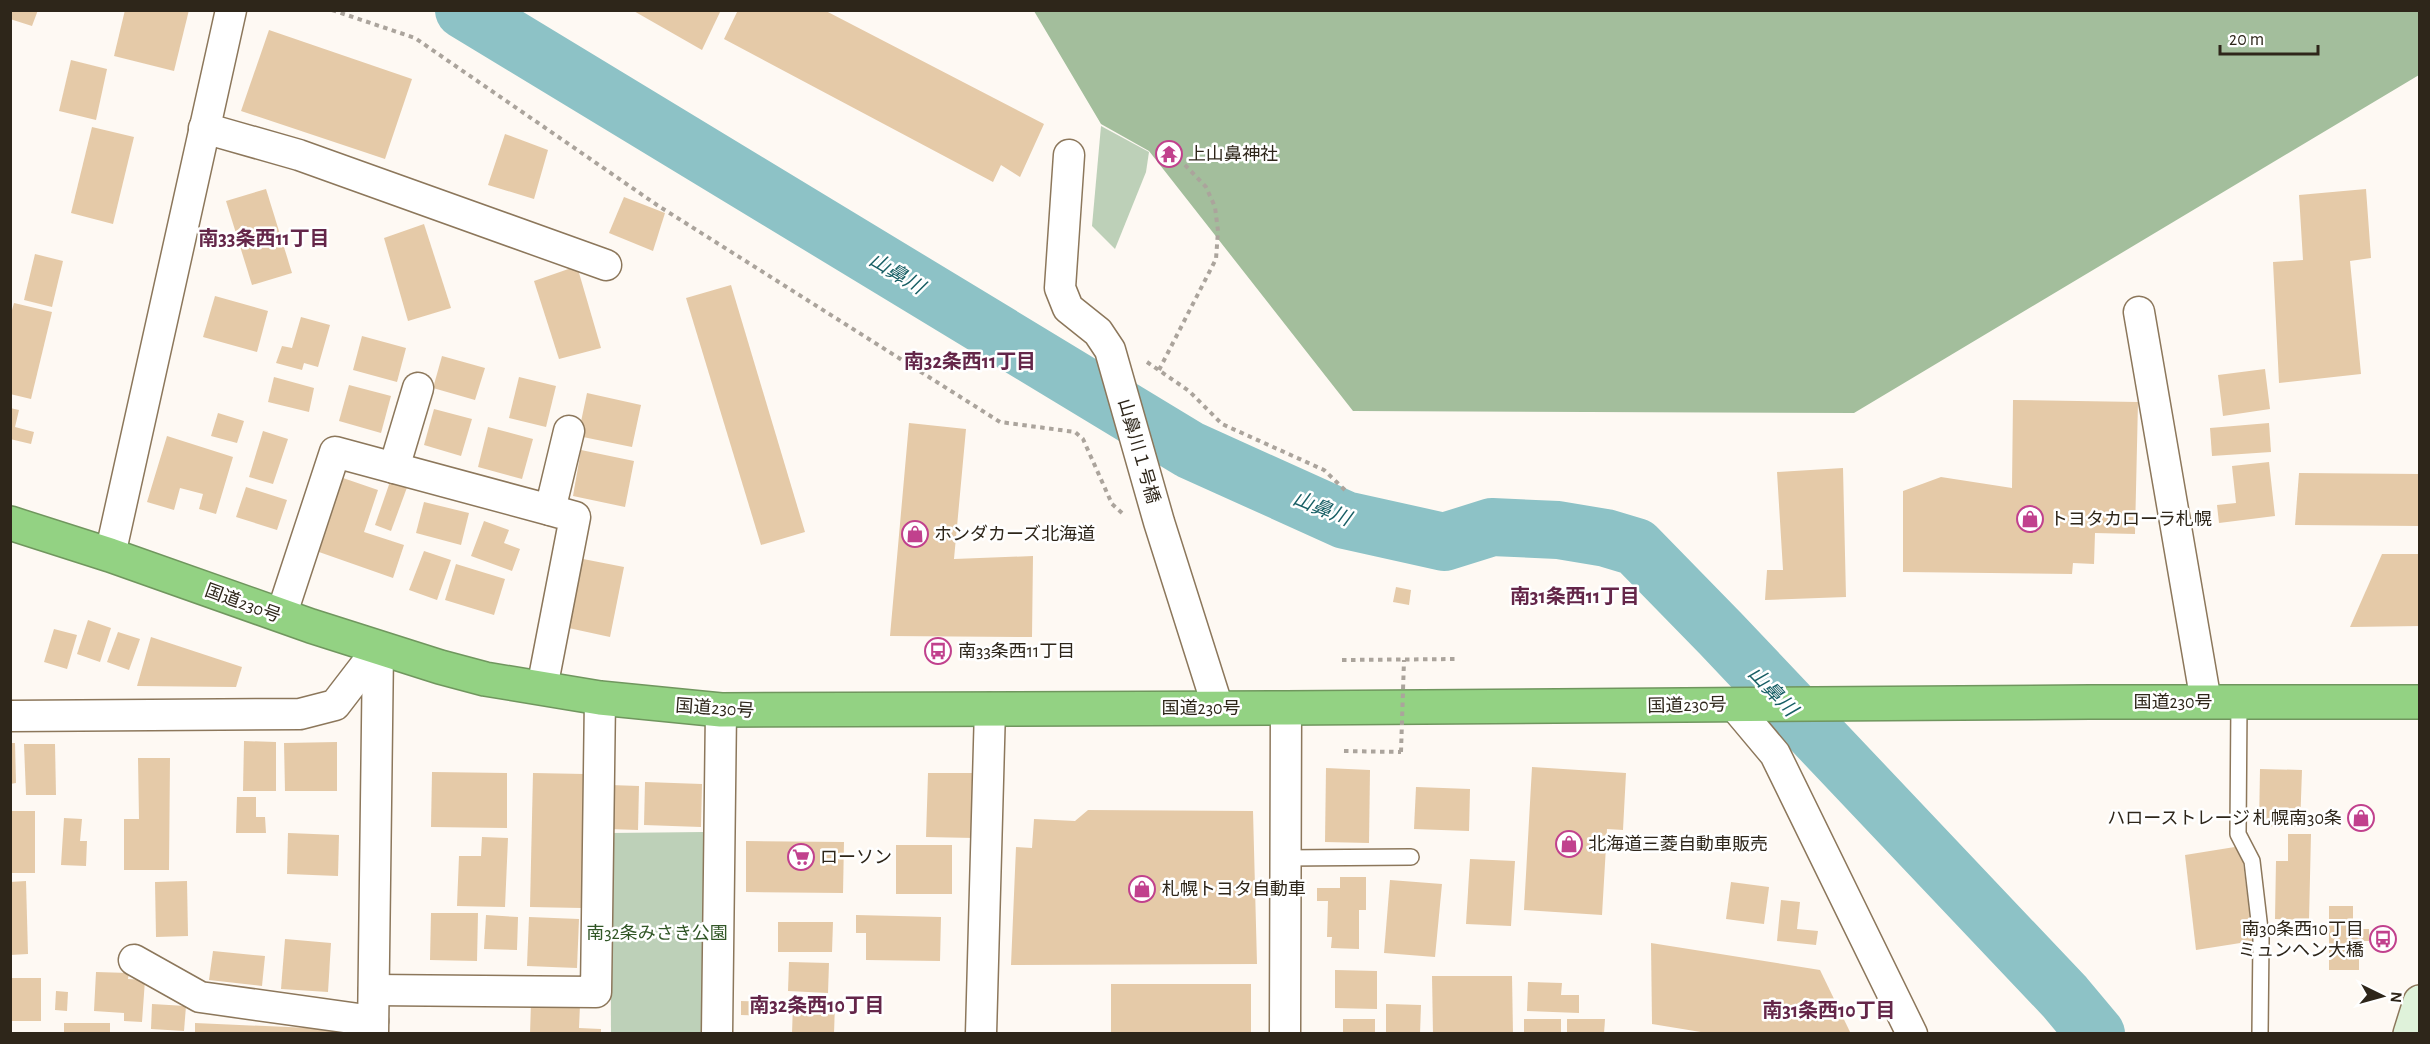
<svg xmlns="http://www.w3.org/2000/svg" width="2430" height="1044" viewBox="0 0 2430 1044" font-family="'Alegreya Sans','Noto Sans JP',sans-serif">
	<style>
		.green { fill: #bdd0b8 }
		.forest { fill: #a3be9c }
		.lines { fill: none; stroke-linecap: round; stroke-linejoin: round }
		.river { stroke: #8dc2c6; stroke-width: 58 }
		.building { fill: #e5caa8 }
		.lane-casing { stroke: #8c775b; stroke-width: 18 }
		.street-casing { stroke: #8c775b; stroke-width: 33 }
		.secondary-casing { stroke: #8c775b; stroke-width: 36 }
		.highway-casing { stroke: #70965e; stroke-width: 36 }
		.path { stroke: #aba49c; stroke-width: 4; stroke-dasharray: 4.5 4.5; stroke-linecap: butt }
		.lane { stroke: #fff; stroke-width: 15 }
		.street { stroke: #fff; stroke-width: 30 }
		.secondary { stroke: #dff2da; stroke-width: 33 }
		.highway { stroke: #93d283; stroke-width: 33 }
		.path-bridge { stroke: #aba49c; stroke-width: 4; stroke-dasharray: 4.5 4.5; stroke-linecap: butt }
		.labels { text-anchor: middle; stroke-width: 5; stroke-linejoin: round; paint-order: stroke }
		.poi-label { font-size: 18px; fill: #2e261a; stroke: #fff; text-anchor: start }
		.street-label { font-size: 18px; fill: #2e261a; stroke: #fff }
		.park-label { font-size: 18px; fill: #315626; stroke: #fff }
		.neighbourhood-label { font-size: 20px; font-weight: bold; fill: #642649; stroke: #fff }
		.water-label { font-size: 20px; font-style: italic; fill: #185f65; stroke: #fff }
	</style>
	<rect width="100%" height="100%" fill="#fef9f3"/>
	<g class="green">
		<polygon points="1101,126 1149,152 1146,172 1115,249 1092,226"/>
		<polygon points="704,832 703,1033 611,1033 610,833"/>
	</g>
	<polygon class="forest" points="2419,10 2419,75 1854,413 1353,411 1149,151 1101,124 1034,11"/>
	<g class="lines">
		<polyline class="river" points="464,10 1190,450 1345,520 1444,542 1492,527 1558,530 1606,538 1636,547 1721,634 2065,997 2096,1034"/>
	</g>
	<g class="building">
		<polygon points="10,10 38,10 32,26 10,19"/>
		<polygon points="125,10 189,10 174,71 114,56"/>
		<polygon points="632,10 721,10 702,50"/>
		<polygon points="738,10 824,10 1044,124 1020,177 1001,165 993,182 724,39"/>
		<polygon points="269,30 412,79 385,159 241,111"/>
		<polygon points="71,60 107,69 96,120 59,111"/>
		<polygon points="92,127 134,137 113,224 71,213"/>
		<polygon points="505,134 548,150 534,199 488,185"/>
		<polygon points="266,189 292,273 252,285 226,201"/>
		<polygon points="2366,189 2371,258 2350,261 2361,374 2279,383 2273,262 2303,260 2299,195"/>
		<polygon points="624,197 665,213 653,251 609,233"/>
		<polygon points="424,224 451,308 408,321 384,238"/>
		<polygon points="35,254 63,261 52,307 24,300"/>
		<polygon points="577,266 601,348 559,359 534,281"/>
		<polygon points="731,285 805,532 761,545 686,298"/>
		<polygon points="215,296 268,311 257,352 203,337"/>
		<polygon points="14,303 52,312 31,399 10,394 10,317"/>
		<polygon points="301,317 330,325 318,367 304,363 302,370 276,363 282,346 292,348"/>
		<polygon points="362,336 406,348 397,382 353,370"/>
		<polygon points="442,356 485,368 475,400 433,388"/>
		<polygon points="2265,369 2270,409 2223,416 2218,375"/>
		<polygon points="274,377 314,388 309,412 268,402"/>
		<polygon points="519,377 556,386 546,427 509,418"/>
		<polygon points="349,385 391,396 381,433 339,421"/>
		<polygon points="587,393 641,405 632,447 578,436"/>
		<polygon points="2013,400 2138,402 2135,534 2095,533 2094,564 2073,563 2072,574 1903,572 1903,491 1941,477 2012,488"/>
		<polygon points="10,408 19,410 15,427 34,432 31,444 10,439"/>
		<polygon points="434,409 472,419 461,456 424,445"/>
		<polygon points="218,413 244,421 237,443 211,436"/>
		<polygon points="909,423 966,429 954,559 1033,556 1032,637 890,636"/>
		<polygon points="2269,423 2271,452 2212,456 2210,428"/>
		<polygon points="488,427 533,439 522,479 478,467"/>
		<polygon points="263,431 288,439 273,484 249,477"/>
		<polygon points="167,436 233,457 216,514 199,509 203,494 180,488 174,510 147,502"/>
		<polygon points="581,450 634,461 625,507 573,496"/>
		<polygon points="2269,462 2275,516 2219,523 2217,505 2236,503 2232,466"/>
		<polygon points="1843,468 1846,597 1765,600 1767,570 1783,570 1777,472"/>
		<polygon points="2299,473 2420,474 2420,526 2295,525"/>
		<polygon points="392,476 409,482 391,531 375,525"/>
		<polygon points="343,478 378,490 364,532 404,545 393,578 319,552"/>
		<polygon points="246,487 287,500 277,530 236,517"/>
		<polygon points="424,502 469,513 461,545 416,533"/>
		<polygon points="484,521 509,530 504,543 520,549 512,571 471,556"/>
		<polygon points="424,551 451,560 437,600 409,590"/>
		<polygon points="2382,554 2420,554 2420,626 2350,627"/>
		<polygon points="578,558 624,567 610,637 564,627"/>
		<polygon points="456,564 505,579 494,615 445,600"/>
		<polygon points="1396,587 1411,590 1409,605 1393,602"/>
		<polygon points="88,620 111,628 100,662 77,654"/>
		<polygon points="54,629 77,635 67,669 44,662"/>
		<polygon points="118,632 140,639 129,670 107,662"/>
		<polygon points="151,637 242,667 236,687 137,686"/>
		<polygon points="244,741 276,742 276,791 243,791"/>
		<polygon points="337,742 337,791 285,791 284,743"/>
		<polygon points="10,743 15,743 16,783 10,784"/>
		<polygon points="24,744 55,744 56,795 26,795"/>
		<polygon points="138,758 170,758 169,870 124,870 124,819 139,819"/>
		<polygon points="1532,767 1626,773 1623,830 1607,829 1602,915 1524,910"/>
		<polygon points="1326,768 1370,770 1369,843 1325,842"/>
		<polygon points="2260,769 2302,770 2300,827 2259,826"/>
		<polygon points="432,772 507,773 507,828 431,827"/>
		<polygon points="533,773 585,774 582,908 530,907"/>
		<polygon points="928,773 975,773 974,838 926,837"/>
		<polygon points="645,782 702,784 701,827 644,825"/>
		<polygon points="610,785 639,786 638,830 608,829"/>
		<polygon points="1416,787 1470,789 1469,831 1414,829"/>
		<polygon points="237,797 256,797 256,817 265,817 266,833 236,833"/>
		<polygon points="1088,810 1253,811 1257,964 1011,965 1016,847 1032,848 1034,819 1075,821"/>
		<rect x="10" y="811" width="25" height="62"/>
		<polygon points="64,818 82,819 80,841 87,841 86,866 61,865"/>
		<polygon points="288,833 339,835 338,876 287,874"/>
		<polygon points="2288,834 2311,834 2309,920 2275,919 2276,861 2288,861"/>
		<polygon points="482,837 508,838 505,907 457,906 459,856 481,856"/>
		<polygon points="746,841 844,842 843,893 746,892"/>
		<rect x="896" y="845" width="56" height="49"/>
		<polygon points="2241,846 2253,941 2196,950 2185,855"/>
		<polygon points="1470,859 1515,861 1511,926 1466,924"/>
		<polygon points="1340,877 1366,877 1366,910 1359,910 1359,949 1331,948 1332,937 1327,937 1328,901 1317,901 1317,888 1340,888"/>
		<polygon points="1390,880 1442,884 1435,957 1384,953"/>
		<polygon points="26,881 28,954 10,955 10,882"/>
		<polygon points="187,881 188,936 156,937 155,882"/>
		<polygon points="1731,882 1769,887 1764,924 1726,919"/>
		<polygon points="1781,900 1800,902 1797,929 1818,931 1816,945 1777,941"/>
		<polygon points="2329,906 2353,906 2353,929 2369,929 2369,941 2359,941 2359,970 2329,970"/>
		<polygon points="431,913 478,913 477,961 430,960"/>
		<polygon points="486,915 518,917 517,950 484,949"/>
		<polygon points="856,915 941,917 940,961 866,960 866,933 856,933"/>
		<polygon points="529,917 579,919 577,968 527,966"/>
		<polygon points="778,922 833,922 832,952 778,952"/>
		<polygon points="285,939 331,943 328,992 281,989"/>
		<polygon points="1651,943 1820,970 1851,1034 1713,1034 1652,1024"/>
		<polygon points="213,951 265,956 262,986 209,980"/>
		<polygon points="789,962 829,963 828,993 788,991"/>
		<polygon points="1335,970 1377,971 1377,1009 1335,1008"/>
		<polygon points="96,972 129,973 128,979 145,980 142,1022 124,1021 124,1013 94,1011"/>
		<polygon points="1432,976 1512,976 1513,1034 1433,1034"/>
		<rect x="10" y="978" width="31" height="43"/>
		<polygon points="1528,982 1562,983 1561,995 1579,995 1579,1013 1527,1011"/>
		<rect x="1111" y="984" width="140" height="50"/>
		<polygon points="56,991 68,992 67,1011 55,1010"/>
		<polygon points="741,1001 768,1002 768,1016 741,1015"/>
		<polygon points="531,1003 580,1005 579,1028 601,1029 601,1034 530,1034"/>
		<polygon points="152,1004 186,1006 184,1031 151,1029"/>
		<polygon points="793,1004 835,1004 834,1034 792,1034"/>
		<polygon points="1386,1004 1421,1005 1420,1034 1386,1034"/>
		<rect x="1343" y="1019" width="32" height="15"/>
		<rect x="1524" y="1019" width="37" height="15"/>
		<polygon points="1567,1019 1605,1019 1604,1034 1567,1034"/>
		<rect x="64" y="1023" width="46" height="11"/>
		<polygon points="195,1023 333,1029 333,1034 195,1034"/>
	</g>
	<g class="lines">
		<defs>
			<g id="lane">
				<polyline points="2239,703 2238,834 2252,861 2261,938 2260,1034"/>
				<polyline points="1284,858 1411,857"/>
			</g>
			<g id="street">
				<polyline points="204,128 299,155 606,265"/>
				<polyline points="1069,155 1060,288 1068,308 1098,332 1110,350 1159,522 1218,708"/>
				<polyline points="2139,312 2206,702"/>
				<polyline points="394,468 418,388"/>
				<polyline points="550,510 569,431"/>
				<polyline points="110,555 231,10"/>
				<polyline points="281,616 335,452 550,510 575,517 542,688"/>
				<polyline points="1733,704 1775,754 1912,1034"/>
				<polyline points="10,716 300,714 335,705 378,649"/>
				<polyline points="134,960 200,997 373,1021"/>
				<polyline points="374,990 596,992 600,698"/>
				<polyline points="373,1034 378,649"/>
				<polyline points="717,1034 721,710"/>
				<polyline points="981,1034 990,708"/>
				<polyline points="1285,1034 1286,708"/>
			</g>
			<polyline id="secondary" points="2410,1034 2420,1002"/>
			<polyline id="highway" points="10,523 110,555 311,626 440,667 485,679 600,698 721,710 1286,708 2090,702 2420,702"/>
		</defs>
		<use href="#lane" class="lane-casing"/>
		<use href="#street" class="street-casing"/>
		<use href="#secondary" class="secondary-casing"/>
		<use href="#highway" class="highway-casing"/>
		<g class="path">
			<polyline points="332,10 415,38 657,205 1000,422 1075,432 1083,439 1112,504 1122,513"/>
			<polyline points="1147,362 1189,391 1222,424 1324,470 1347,492"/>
			<polyline points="1159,370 1216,259 1218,231 1215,207 1206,187 1183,163"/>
			<polyline points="1342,660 1459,659"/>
			<polyline points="1344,751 1401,752"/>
		</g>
		<use href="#lane" class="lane"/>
		<use href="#street" class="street"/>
		<use href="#secondary" class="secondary"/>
		<use href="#highway" class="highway"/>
		<polyline class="path-bridge" points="1401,752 1404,660"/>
	</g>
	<defs>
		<symbol id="temple-ring" viewBox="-11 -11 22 22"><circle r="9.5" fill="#fff" stroke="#c1418d" stroke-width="1.5"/><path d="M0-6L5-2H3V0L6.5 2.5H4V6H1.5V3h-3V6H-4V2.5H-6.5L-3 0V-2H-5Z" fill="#c1418d"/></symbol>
		<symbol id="shop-ring" viewBox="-11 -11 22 22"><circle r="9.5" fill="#fff" stroke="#c1418d" stroke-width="1.5"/><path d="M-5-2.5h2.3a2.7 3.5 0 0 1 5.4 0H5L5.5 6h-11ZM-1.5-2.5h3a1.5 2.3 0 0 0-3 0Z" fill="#c1418d"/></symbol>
		<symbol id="bus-ring" viewBox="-11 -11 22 22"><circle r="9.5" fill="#fff" stroke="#c1418d" stroke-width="1.5"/><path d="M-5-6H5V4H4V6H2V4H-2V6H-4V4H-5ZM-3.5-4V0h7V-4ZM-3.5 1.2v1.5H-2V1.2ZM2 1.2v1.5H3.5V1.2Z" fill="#c1418d"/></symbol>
		<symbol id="supermarket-ring" viewBox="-11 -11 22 22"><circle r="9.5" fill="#fff" stroke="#c1418d" stroke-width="1.5"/><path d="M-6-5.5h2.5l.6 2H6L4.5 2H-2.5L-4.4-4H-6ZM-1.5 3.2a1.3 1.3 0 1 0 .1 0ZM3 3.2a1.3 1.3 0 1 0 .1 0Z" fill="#c1418d"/></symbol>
	</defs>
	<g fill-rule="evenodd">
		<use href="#temple-ring" x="1154" y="139" width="30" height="30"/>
		<use href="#shop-ring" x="2015" y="504" width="30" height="30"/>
		<use href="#shop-ring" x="900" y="519" width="30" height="30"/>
		<use href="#bus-ring" x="923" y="636" width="30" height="30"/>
		<use href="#shop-ring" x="2346" y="803" width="30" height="30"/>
		<use href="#shop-ring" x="1554" y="829" width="30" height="30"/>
		<use href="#supermarket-ring" x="786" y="842" width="30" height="30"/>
		<use href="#shop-ring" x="1127" y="874" width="30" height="30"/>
		<use href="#bus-ring" x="2368" y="924" width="30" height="30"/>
	</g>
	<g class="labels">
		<g class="poi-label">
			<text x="1188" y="160">上山鼻神社</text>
			<text x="2050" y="525">トヨタカローラ札幌</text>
			<text x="934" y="540">ホンダカーズ北海道</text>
			<text x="958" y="657">南33条西11丁目</text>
			<text x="2342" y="824" text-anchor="end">ハローストレージ 札幌南30条</text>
			<text x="1588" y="850">北海道三菱自動車販売</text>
			<text x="820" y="863">ローソン</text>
			<text x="1162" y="895">札幌トヨタ自動車</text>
			<text x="2364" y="935" text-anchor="end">南30条西10丁目<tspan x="2364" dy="21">ミュンヘン大橋</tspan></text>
		</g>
		<g class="street-label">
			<text transform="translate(1139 451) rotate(74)" y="6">山鼻川１号橋</text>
			<text transform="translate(243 603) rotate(20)" y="6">国道230号</text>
			<text x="2173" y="708">国道230号</text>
			<text transform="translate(1687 705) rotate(-1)" y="6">国道230号</text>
			<text transform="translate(715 708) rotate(4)" y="6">国道230号</text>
			<text x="1201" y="714">国道230号</text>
		</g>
		<g class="park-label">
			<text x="657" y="939">南32条みさき公園</text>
		</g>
		<g class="neighbourhood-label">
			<text x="264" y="245">南33条西11丁目</text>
			<text x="970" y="368">南32条西11丁目</text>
			<text x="1575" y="603">南31条西11丁目</text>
			<text x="817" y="1012">南32条西10丁目</text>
			<text x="1829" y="1017">南31条西10丁目</text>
		</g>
		<g class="water-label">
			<text transform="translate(897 273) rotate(31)" y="7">山鼻川</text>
			<text transform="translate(1322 508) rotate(22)" y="7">山鼻川</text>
			<text transform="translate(1773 691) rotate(46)" y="7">山鼻川</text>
		</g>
	</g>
	<rect width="2430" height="1044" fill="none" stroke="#2e261a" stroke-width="24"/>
	<g transform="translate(2382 996) rotate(95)" stroke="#ffffff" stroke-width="4.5" paint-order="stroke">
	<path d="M0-4.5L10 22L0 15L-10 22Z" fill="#2e261a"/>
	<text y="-9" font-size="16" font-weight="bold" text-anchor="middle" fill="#2e261a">N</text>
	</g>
	<path d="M2220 45v9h98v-9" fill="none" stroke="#2e261a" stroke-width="3"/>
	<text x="2229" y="45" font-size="18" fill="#2e261a" stroke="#ffffff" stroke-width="4.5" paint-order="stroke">20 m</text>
</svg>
